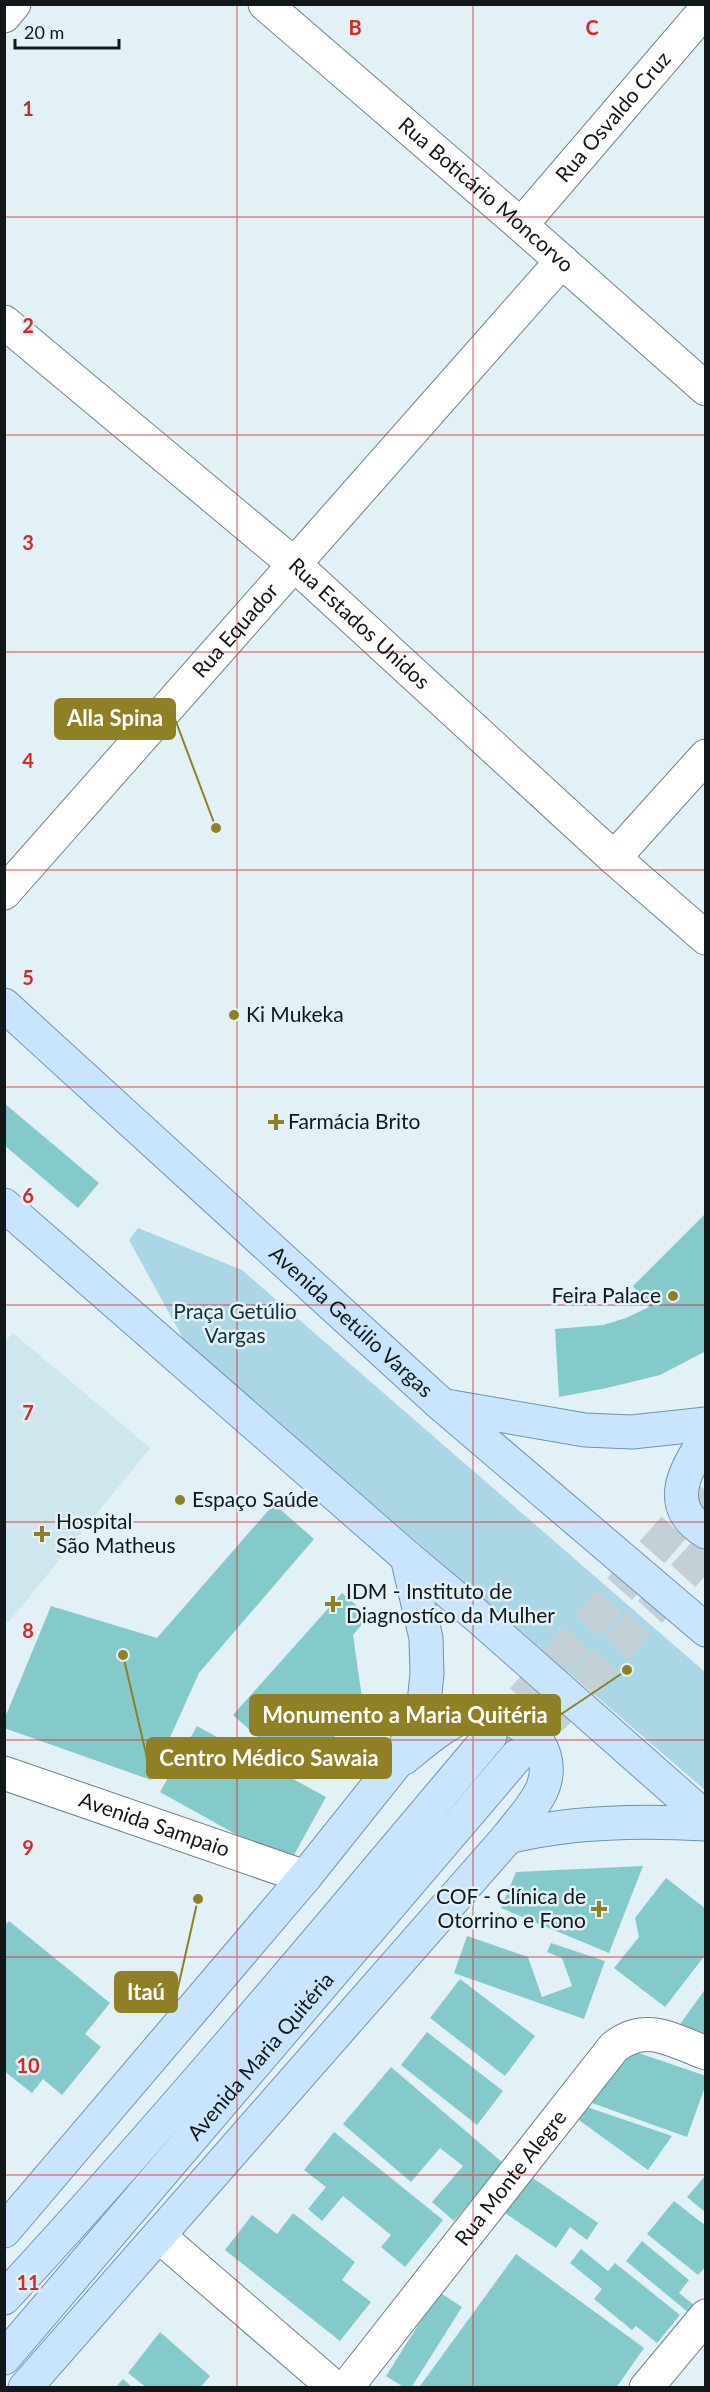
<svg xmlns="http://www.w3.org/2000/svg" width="710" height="2392" viewBox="0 0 710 2392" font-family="Lato,sans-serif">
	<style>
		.built { fill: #cee6ee }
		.green { fill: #abd6e5 }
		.building { fill: #84caca }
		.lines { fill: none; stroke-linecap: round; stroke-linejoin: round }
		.major-tunnel { stroke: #c3d0d5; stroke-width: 33; stroke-dasharray: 33 16; stroke-linecap: butt }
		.minor-casing { stroke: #728084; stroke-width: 35 }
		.major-casing { stroke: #7192ad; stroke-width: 35 }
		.minor { stroke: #fff; stroke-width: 33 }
		.major { stroke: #c8e5fd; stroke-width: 33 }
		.grid { fill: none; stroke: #d62828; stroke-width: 1.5; stroke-opacity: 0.55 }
		.poi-dot { fill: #8f7f25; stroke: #e2f1f6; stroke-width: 2 }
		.labels { text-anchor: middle; stroke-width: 5; stroke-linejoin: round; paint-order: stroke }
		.street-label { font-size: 21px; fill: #121719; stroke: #e2f1f6 }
		.poi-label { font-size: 21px; fill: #121719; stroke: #e2f1f6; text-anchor: start }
		.park-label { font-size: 21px; fill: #113039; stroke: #e2f1f6 }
		.grid-label { font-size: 20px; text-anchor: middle; font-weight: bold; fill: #d62828; stroke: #e2f1f6; stroke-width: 5; stroke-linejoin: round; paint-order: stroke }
		.leader { fill: none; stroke: #8f7f25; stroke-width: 2 }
		.callout-dot { fill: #8f7f25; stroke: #e2f1f6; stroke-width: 2 }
		.callout { fill: #8f7f25; stroke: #8f7f25; stroke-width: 2 }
		.callout-label { font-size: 22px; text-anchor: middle; font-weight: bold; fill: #fff }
	</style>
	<rect width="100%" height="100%" fill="#e2f1f6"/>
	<polygon class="built" points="13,1333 150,1448 8,1623 4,1621 4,1343"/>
	<polygon class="green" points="138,1228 242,1270 705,1672 705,1790 185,1342 129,1240"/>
	<g class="building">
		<polygon points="4,1103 99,1183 78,1208 4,1145"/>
		<polygon points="706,1213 706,1351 660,1375 607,1388 559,1397 555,1329 603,1325 626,1318 649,1307 633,1286"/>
		<polygon points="274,1504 314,1539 199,1673 151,1780 4,1728 4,1720 51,1606 157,1638"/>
		<polygon points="342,1593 369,1616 353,1635 363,1705 300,1775 233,1715"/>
		<polygon points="197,1726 326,1797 289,1864 160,1792"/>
		<polygon points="643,1866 609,1953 501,1908 516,1872"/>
		<polygon points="666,1878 706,1909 706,1954 665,2007 614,1968 639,1937 635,1918"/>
		<polygon points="9,1921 110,2003 85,2034 101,2047 62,2095 43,2079 32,2093 4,2071 4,1926"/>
		<polygon points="467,1936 528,1957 542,1997 572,1986 562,1958 547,1952 551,1943 605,1961 584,2019 454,1973"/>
		<polygon points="460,1979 535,2036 505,2076 430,2018"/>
		<polygon points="706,1988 706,2046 678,2027"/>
		<polygon points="427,2032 503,2091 477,2125 401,2065"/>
		<polygon points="627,2049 706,2076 706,2084 687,2137 592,2103"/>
		<polygon points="391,2067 503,2163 454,2221 432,2202 463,2166 440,2148 411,2182 343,2124"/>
		<polygon points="584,2106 672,2136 648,2170 576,2118"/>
		<polygon points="334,2132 443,2220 405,2267 381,2247 391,2235 343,2196 322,2221 308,2209 326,2187 304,2170"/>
		<polygon points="706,2175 706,2213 687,2197"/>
		<polygon points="530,2176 598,2223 587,2240 570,2227 556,2248 505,2213"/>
		<polygon points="674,2201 706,2226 706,2266 698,2275 647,2234"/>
		<polygon points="293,2213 355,2262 342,2280 371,2302 340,2341 225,2250 252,2215 277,2234"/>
		<polygon points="642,2241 689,2280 679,2293 695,2306 689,2313 626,2261"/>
		<polygon points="581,2249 608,2271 615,2263 680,2315 657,2343 636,2326 632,2330 594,2299 602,2289 570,2263"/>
		<polygon points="516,2254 644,2348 616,2388 423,2388 420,2386"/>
		<polygon points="439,2292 462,2307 411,2388 405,2388 386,2376"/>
		<polygon points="160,2332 210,2376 200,2388 147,2388 128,2373"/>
		<polygon points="123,2379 133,2388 115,2388"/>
	</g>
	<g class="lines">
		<g class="major-tunnel">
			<polyline points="490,1736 706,1491"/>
			<polyline points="517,1756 706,1551"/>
		</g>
		<defs>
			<g id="minor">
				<path id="s1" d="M265,4L521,225L706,389"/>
				<polyline points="4,16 14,4"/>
				<path id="s2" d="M521,225L706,9"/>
				<path id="s3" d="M4,322L295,565L614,858L706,938"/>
				<polyline points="614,858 706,756"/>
				<path id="s4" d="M4,893L562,261"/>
				<path id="s5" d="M4,1773L305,1877"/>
				<polyline points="159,2236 335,2388"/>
				<path id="s6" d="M346,2388L614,2047C646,2022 672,2040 706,2053"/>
				<polyline points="646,2388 706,2316"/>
			</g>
			<g id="major">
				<path id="s7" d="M4,1005L443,1406L706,1630"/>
				<polyline points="4,1205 407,1557 476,1615 706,1818"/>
				<polyline points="446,1406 585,1430 632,1432 706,1424"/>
				<path d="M706,1439C684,1470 664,1507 706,1532"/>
				<path d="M404,1758C423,1743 446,1721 470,1715C513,1706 559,1743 543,1787C536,1805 519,1822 508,1837"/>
				<polyline points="4,2231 305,1877 396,1763 415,1728 424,1703 427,1674 426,1638 407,1557"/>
				<path d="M4,2298C172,2116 331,1925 490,1736"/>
				<path id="s8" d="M4,2358L517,1756"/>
				<path d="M25,2388L508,1837C572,1821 640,1820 706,1824"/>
			</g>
		</defs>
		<use href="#minor" class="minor-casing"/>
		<use href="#major" class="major-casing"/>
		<use href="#minor" class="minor"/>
		<use href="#major" class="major"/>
	</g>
	<path class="grid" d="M237,4V2388M473,4V2388M4,217H706M4,435H706M4,652H706M4,870H706M4,1087H706M4,1305H706M4,1522H706M4,1740H706M4,1957H706M4,2175H706"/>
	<g class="poi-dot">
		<circle cx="234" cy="1015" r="6"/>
		<path d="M273 1113h6v6h6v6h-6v6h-6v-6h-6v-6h6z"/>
		<circle cx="673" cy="1296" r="6"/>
		<circle cx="180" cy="1500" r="6"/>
		<path d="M39 1525h6v6h6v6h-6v6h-6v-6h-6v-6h6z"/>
		<path d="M330 1595h6v6h6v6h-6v6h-6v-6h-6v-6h6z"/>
		<path d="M596 1900h6v6h6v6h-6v6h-6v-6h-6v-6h6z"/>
	</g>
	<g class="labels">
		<g class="street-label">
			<text dy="7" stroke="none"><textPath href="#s2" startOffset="142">Rua Osvaldo Cruz</textPath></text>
			<text dy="7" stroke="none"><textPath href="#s1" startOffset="292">Rua Boticário Moncorvo</textPath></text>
			<text dy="7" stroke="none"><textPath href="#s3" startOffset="466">Rua Estados Unidos</textPath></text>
			<text dy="7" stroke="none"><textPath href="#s4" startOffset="350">Rua Equador</textPath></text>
			<text dy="7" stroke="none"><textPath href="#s7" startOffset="470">Avenida Getúlio Vargas</textPath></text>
			<text dy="7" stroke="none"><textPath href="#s5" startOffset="159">Avenida Sampaio</textPath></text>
			<text dy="7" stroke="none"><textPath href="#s8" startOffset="396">Avenida Maria Quitéria</textPath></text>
			<text dy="7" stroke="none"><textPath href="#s6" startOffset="267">Rua Monte Alegre</textPath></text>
		</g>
		<g class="poi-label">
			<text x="246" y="1022">Ki Mukeka</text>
			<text x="288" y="1129">Farmácia Brito</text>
			<text x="661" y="1303" text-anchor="end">Feira Palace</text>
			<text x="192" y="1507">Espaço Saúde</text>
			<text x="56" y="1529">Hospital<tspan x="56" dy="24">São Matheus</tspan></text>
			<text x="346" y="1599">IDM - Instituto de<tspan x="346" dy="24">Diagnostíco da Mulher</tspan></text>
			<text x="586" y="1904" text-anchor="end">COF - Clínica de<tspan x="586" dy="24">Otorrino e Fono</tspan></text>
		</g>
		<g class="park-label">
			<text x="235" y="1319">Praça Getúlio<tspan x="235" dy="24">Vargas</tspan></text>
		</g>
	</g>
	<g class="grid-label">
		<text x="355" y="35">B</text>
		<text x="592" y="35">C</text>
		<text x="28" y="116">1</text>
		<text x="28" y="333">2</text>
		<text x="28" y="550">3</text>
		<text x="28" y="768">4</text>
		<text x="28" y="985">5</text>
		<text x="28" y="1203">6</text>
		<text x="28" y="1420">7</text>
		<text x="28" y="1638">8</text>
		<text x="28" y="1855">9</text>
		<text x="28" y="2073">10</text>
		<text x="28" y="2290">11</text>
	</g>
	<path class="leader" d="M216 828L175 719M627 1670L560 1715M123 1655L147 1758M198 1899L177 1992"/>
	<g class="callout-dot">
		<circle cx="216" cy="828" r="6"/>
		<circle cx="627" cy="1670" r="6"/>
		<circle cx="123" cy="1655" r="6"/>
		<circle cx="198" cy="1899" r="6"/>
	</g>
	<g class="callout">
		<rect x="55" y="699" width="120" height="40" rx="6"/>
		<rect x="250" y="1695" width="310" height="40" rx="6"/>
		<rect x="147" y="1738" width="244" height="40" rx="6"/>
		<rect x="115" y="1972" width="62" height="40" rx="6"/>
	</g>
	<g class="callout-label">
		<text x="115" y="726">Alla Spina</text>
		<text x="405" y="1723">Monumento a Maria Quitéria</text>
		<text x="269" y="1766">Centro Médico Sawaia</text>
		<text x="146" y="2000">Itaú</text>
	</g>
	<rect width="710" height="2392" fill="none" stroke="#121719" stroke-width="12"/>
	<path d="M15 39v9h104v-9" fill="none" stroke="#121719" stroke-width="3"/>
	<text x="24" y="39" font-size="18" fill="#121719" stroke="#e2f1f6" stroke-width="4.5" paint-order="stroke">20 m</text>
</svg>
